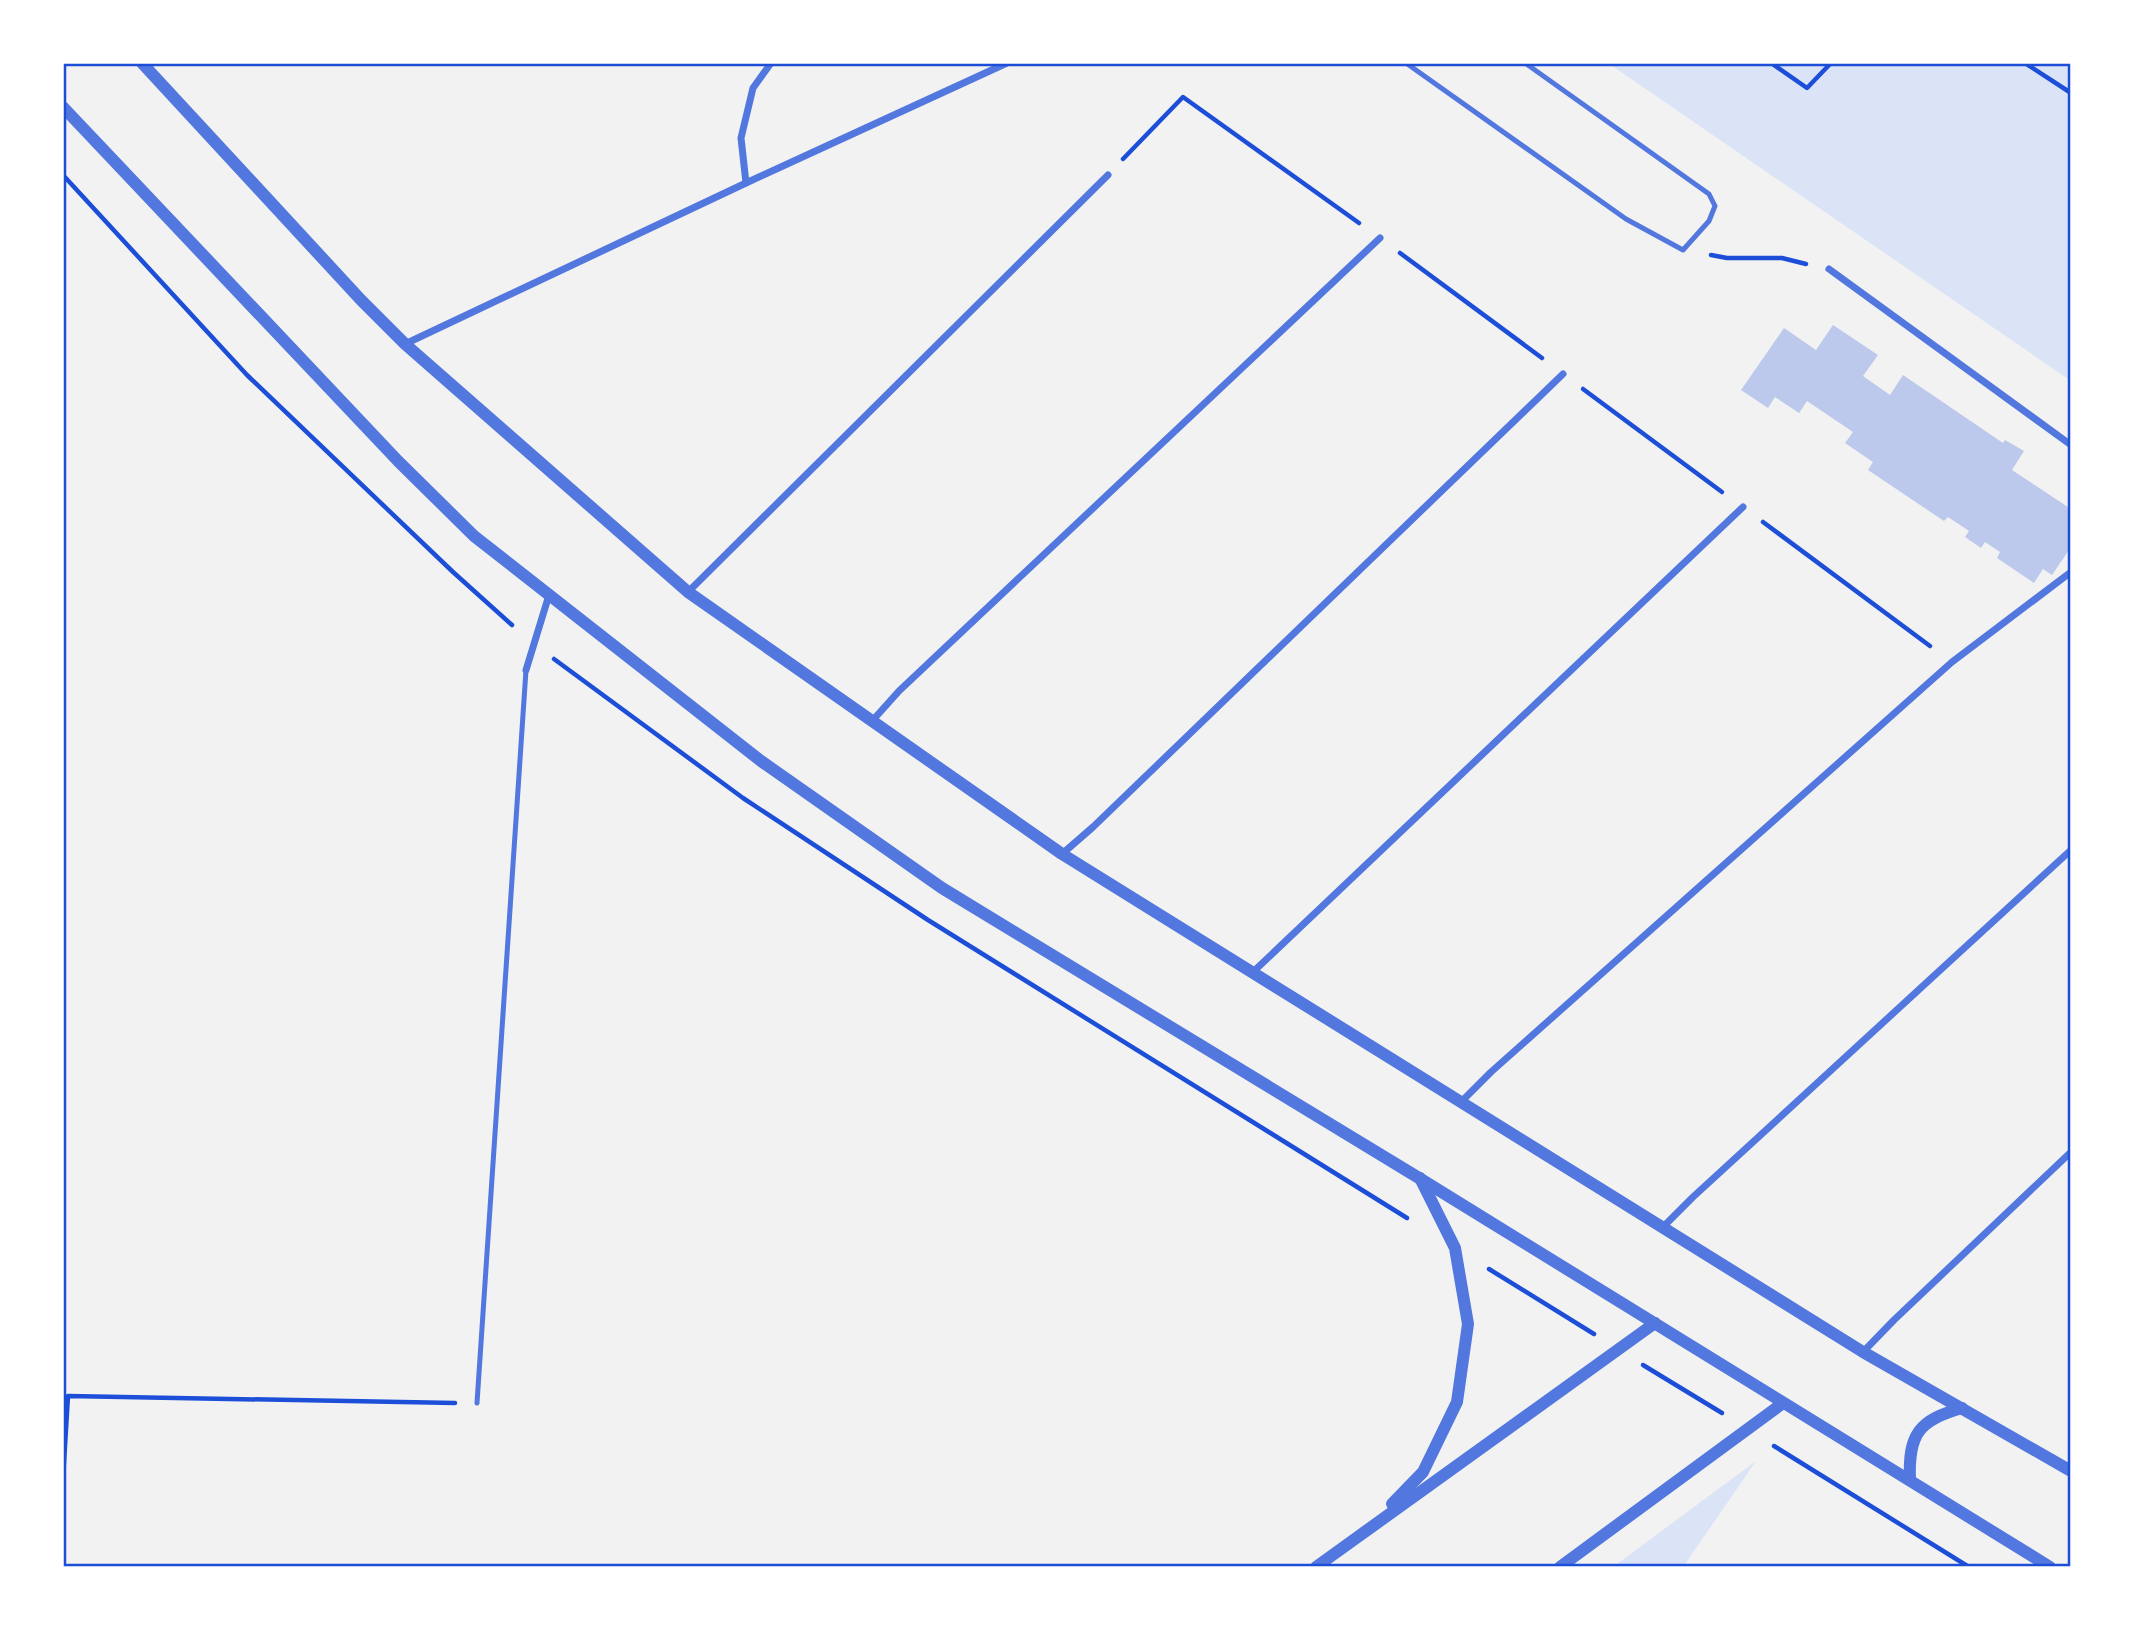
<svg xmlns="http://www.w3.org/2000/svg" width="2134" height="1630" viewBox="0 0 2134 1630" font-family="Rubik,sans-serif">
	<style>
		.green { fill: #dbe4f7 }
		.building { fill: #bdc9ec }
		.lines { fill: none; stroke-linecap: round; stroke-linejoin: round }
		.path { stroke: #1d4ed8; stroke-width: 4.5 }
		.service { stroke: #5277de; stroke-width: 5 }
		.minor { stroke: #5277de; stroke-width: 7 }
		.tertiary { stroke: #5277de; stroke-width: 12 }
		.neatline { fill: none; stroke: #1d4ed8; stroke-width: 2.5 }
	</style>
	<rect width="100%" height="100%" fill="#f2f2f2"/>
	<g class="green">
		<polygon points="1608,63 2071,63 2071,381"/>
		<polygon points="1756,1461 1683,1567 1613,1567"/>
	</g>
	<polygon class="building" points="1833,325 1878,355 1863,376 1890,395 1903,375 2003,443 2005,440 2024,451 2012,470 2071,509 2071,547 2052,575 2043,569 2034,583 1997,558 2000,552 1985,542 1981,548 1965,537 1969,531 1948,517 1944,521 1868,470 1873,462 1845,443 1853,432 1807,401 1799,413 1775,397 1768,408 1741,390 1784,328 1816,350"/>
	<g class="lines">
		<g class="path">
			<polyline points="1771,63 1807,88 1831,63"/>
			<polyline points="2025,63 2071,93"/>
			<polyline points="1123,159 1183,97 1359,223"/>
			<polyline points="63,175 247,375 453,572 512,625"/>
			<polyline points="1400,253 1542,358"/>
			<polyline points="1711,255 1727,258 1782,258 1806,264"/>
			<polyline points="1583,389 1722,492"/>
			<polyline points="1763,522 1930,646"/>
			<polyline points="554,659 743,798 928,920 1407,1218"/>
			<polyline points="1489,1269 1594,1334"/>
			<polyline points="1643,1365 1722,1413"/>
			<polyline points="1774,1446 1969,1567"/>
			<polyline points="63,1479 68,1396 455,1403"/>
		</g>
		<g class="service">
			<polyline points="1406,63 1626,219 1683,250 1709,221 1715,206 1709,194 1525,63"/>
			<polyline points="477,1403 526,670"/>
		</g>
		<g class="minor">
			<polyline points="746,183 741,138 753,88 771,63"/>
			<polyline points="1829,269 2071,445"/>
			<polyline points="405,344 746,183 1007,63"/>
			<polyline points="688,592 1108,175"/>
			<polyline points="526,670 549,595"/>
			<polyline points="873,720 899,691 1380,238"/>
			<polyline points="1062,854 1093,827 1563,374"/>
			<polyline points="1253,972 1743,507"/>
			<polyline points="1461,1102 1491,1072 1952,662 2071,572"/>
			<polyline points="1663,1227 1693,1197 2071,850"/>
			<polyline points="1863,1352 1894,1320 2071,1152"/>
		</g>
		<g class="tertiary">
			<polyline points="142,63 361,300 405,344 688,592 1062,854 1863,1352 2071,1471"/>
			<polyline points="63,107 398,461 474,536 761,761 942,888 1419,1178 2050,1567"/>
			<path d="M1910,1480C1908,1434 1919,1420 1962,1408"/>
			<polyline points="1392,1504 1423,1472 1457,1402 1468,1324 1455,1248 1420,1178"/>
			<polyline points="1316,1567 1655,1323"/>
			<polyline points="1560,1567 1783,1403"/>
		</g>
	</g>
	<rect width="2134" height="1630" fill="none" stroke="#ffffff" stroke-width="130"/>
	<rect x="65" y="65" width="2004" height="1500" class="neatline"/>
</svg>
